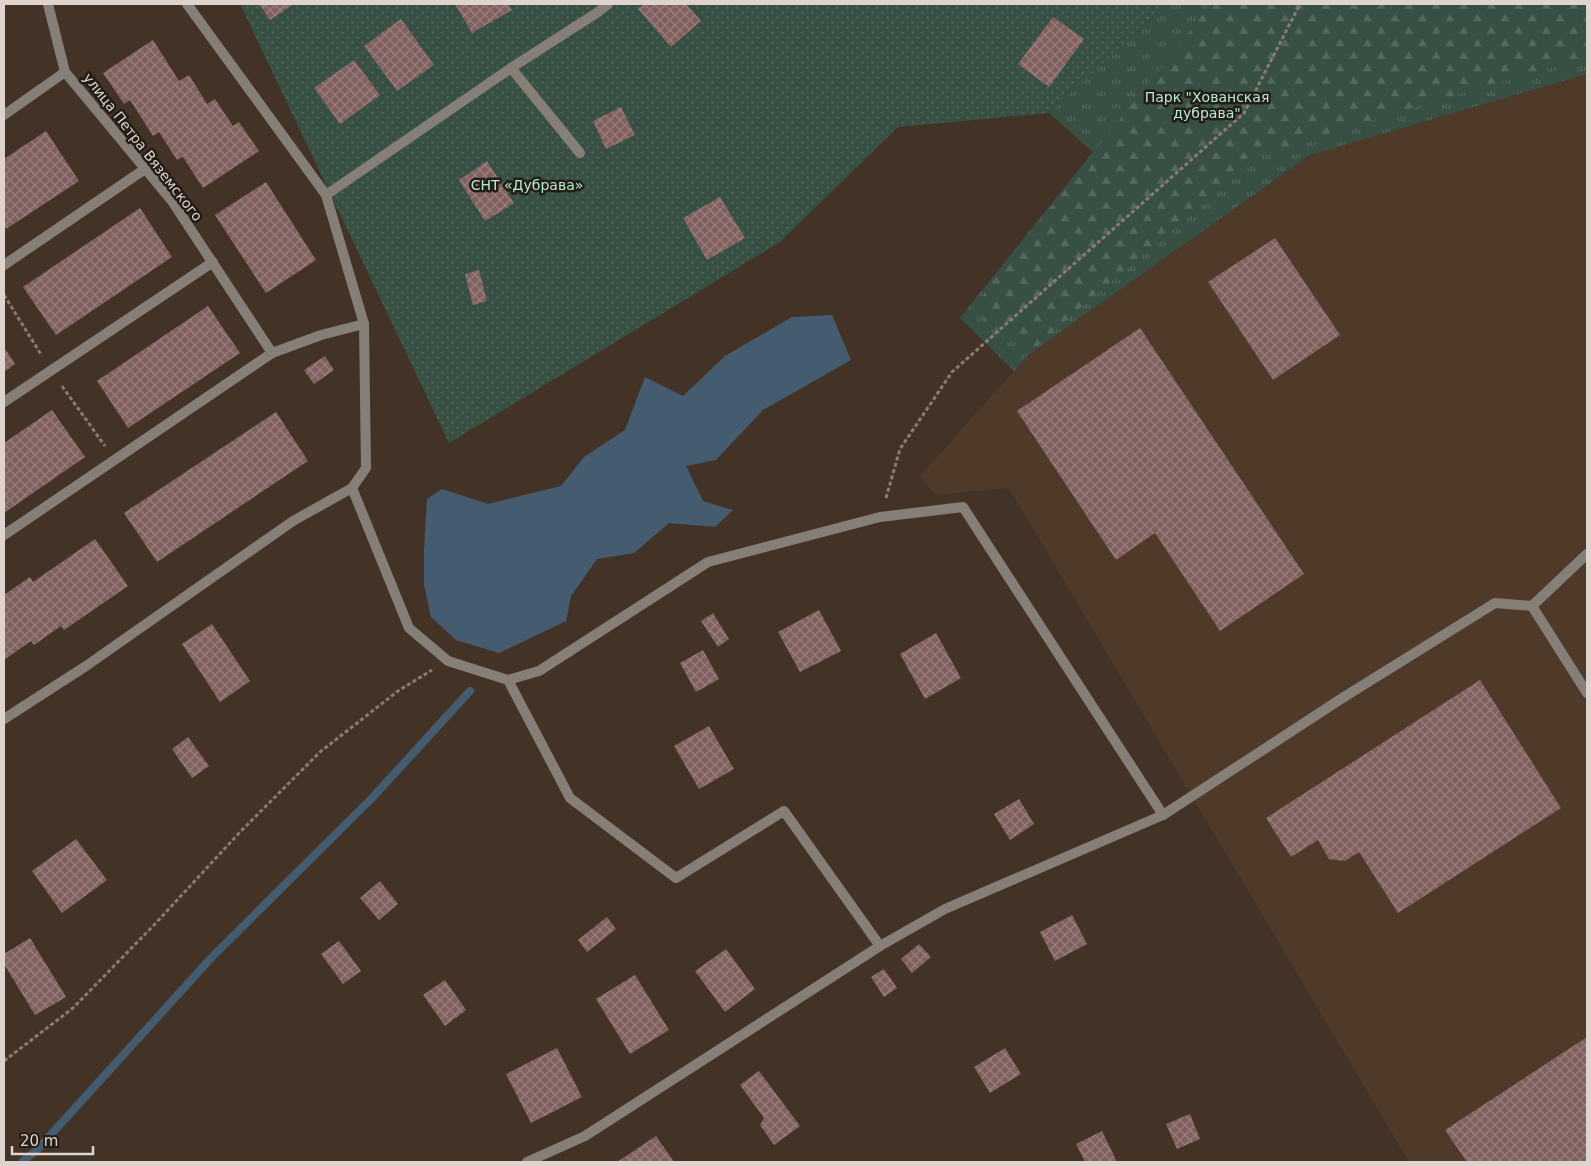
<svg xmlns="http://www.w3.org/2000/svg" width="1591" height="1166" viewBox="0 0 1591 1166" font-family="'DejaVu Sans',sans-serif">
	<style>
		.built { fill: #4f3a29 }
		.grass { fill: url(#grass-tufts) }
		.forest { fill: url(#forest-firs) }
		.garden { fill: url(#garden-dots) }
		.water { fill: #455c70 }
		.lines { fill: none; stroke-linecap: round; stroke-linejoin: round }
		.stream { stroke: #455c70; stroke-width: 8 }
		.building { fill: url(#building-cross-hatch) }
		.path { stroke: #897b71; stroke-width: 3; stroke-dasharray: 4 2.5; stroke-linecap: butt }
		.service { stroke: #857f77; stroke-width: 10 }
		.minor { stroke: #857f77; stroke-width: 10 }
		.labels { text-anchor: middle; stroke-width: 5; stroke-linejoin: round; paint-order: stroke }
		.park-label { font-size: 14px; fill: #b2edce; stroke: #241c17 }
		.street-label { font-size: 14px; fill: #dfd4cd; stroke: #241c17 }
	</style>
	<defs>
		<pattern id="grass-tufts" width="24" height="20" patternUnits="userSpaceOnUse" patternTransform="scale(1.25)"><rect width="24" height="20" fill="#385044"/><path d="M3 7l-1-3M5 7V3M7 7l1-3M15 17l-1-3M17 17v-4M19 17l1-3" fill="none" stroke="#54685e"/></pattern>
		<pattern id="forest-firs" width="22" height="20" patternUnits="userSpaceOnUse" patternTransform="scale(1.25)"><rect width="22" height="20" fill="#385044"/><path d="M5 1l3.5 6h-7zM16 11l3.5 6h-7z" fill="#54685e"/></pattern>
		<pattern id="garden-dots" width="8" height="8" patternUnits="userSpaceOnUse" patternTransform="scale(1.25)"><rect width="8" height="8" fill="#385044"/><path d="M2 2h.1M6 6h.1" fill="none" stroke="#54685e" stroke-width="1.8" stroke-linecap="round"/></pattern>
		<pattern id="building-cross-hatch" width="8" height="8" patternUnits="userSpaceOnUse" patternTransform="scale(1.25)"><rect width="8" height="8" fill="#81615f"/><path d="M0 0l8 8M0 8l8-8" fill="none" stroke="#987e7c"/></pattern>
	</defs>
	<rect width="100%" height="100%" fill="#433327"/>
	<polygon class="built" points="1587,74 1587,1162 1409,1162 1009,488 935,495 920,476 1028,355 1310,155"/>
	<polygon class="grass" points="1167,4 1587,4 1587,74 1310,155 1028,355 1014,371 960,318 1093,152 1049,113"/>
	<polygon class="forest" points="1211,4 1587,4 1587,57 1391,114 1251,159 1035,348 983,325 984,292"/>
	<polygon class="garden" points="240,4 1167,4 1049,113 898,127 780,242 449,443"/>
	<polygon class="water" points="832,315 851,360 763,410 716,460 686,466 703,501 733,510 715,527 669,523 634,553 597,559 571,596 566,621 499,653 456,640 431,617 424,585 424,549 427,499 442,489 488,504 561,486 584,457 625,430 645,377 683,396 725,356 792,317"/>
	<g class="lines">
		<polyline class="stream" points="22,1162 37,1150 212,957 372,798 470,691"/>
	</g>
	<g class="building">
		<polygon points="259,4 294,4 270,20"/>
		<polygon points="455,4 508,4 512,10 472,33"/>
		<polygon points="644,4 686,4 701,21 671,47 638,9"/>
		<polygon points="1053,17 1084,39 1049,87 1018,64"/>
		<polygon points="401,19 434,65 397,91 364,46"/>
		<polygon points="153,40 179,81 189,75 207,104 215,99 233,126 239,122 259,151 203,188 183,157 177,160 159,132 153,136 130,100 124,104 103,73"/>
		<polygon points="354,60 380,95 340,124 314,88"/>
		<polygon points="621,107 635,135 606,149 593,121"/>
		<polygon points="46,131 79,181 6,229 4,224 4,159"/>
		<polygon points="487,161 514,203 485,221 459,180"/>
		<polygon points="266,182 316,260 266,293 215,215"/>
		<polygon points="720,197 745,238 707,260 683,218"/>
		<polygon points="140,208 172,257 56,335 23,287"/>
		<polygon points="1275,238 1340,335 1273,380 1208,282"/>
		<polygon points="479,270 487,301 473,305 465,274"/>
		<polygon points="208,306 240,353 128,428 97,381"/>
		<polygon points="1140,328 1304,574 1220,631 1155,533 1116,560 1017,411"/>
		<polygon points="4,347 15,364 4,372"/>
		<polygon points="325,356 334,370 314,384 304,370"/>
		<polygon points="52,410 85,457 4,513 4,443"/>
		<polygon points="276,412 308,461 157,562 124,513"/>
		<polygon points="95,539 128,586 64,630 61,626 34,645 31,641 4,660 4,595 30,577 33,582"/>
		<polygon points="819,610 841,651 800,672 778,632"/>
		<polygon points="713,613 729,639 718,647 701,621"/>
		<polygon points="212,624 250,681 220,702 182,644"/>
		<polygon points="936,633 961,678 925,699 900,654"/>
		<polygon points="703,650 719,679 696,692 680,663"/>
		<polygon points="1480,680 1561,808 1398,913 1359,852 1345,861 1329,859 1318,840 1291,857 1266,818"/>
		<polygon points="709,726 734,769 699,789 674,746"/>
		<polygon points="188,737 209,766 192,778 172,749"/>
		<polygon points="1019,799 1034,824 1010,840 994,814"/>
		<polygon points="76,839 107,880 62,913 32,871"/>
		<polygon points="380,881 398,904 379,920 360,898"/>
		<polygon points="1072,915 1087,944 1055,961 1040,932"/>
		<polygon points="607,917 616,929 587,952 578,940"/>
		<polygon points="30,938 66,997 35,1015 4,964 4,954"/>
		<polygon points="339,941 361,971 343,984 321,954"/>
		<polygon points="919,944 931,957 912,973 901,959"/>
		<polygon points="726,949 755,989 725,1012 695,971"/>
		<polygon points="884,969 897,988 884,997 871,977"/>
		<polygon points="635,975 669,1030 630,1054 596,999"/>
		<polygon points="445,980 466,1010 445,1026 423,995"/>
		<polygon points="1587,1037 1587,1162 1467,1162 1445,1130"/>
		<polygon points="557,1048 582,1097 531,1123 506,1074"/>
		<polygon points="1005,1048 1021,1074 990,1093 974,1067"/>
		<polygon points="759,1071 800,1126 774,1145 760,1125 764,1118 740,1085"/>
		<polygon points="1190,1114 1200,1139 1177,1149 1166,1124"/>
		<polygon points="1102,1131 1117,1162 1085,1162 1076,1144"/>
		<polygon points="656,1136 674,1162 617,1162"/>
	</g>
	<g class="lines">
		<g class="path">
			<polyline points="4,295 42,356"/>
			<polyline points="62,386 105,446"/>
			<polyline points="886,498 900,449 952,372 1244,113 1300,4"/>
			<polyline points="4,1061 73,1008 154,925 241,831 320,752 398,691 432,670"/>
		</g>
		<g class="service">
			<polyline points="48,4 65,72"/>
			<polyline points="511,68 580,153"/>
			<polyline points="326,195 511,68 598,12 608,4"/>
			<polyline points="4,265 145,169"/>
			<polyline points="4,402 213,262"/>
			<polyline points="4,535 272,353"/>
			<polyline points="508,680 570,798 676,878 784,811 880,946"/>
			<polyline points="527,1162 585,1136 880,946 945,909 1163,815 1344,697 1495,603 1532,606"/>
		</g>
		<g class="minor">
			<polyline points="187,4 326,195 364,324 366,468 352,488 409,628 448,661 508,680 539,671 708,562 880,517 963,507 1163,815"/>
			<polyline points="4,115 65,72 172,201 272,353 321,335 364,324"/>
			<polyline points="1587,554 1532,606 1587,693"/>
			<polyline points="4,719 86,666 293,521 352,488"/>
		</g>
	</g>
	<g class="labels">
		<g class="park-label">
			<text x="1207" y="102">Парк "Хованская<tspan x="1207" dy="16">дубрава"</tspan></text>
			<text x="527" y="190">СНТ «Дубрава»</text>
		</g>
		<g class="street-label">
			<text transform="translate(143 147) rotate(52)" y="5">улица Петра Вяземского</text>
		</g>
	</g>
	<rect width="1591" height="1166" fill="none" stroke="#dfd4cd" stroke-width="10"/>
	<path d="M12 1146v8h81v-8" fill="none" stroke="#dfd4cd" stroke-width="2.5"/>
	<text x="20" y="1146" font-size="15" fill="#dfd4cd" stroke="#241c17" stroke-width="4" paint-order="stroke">20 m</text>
</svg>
